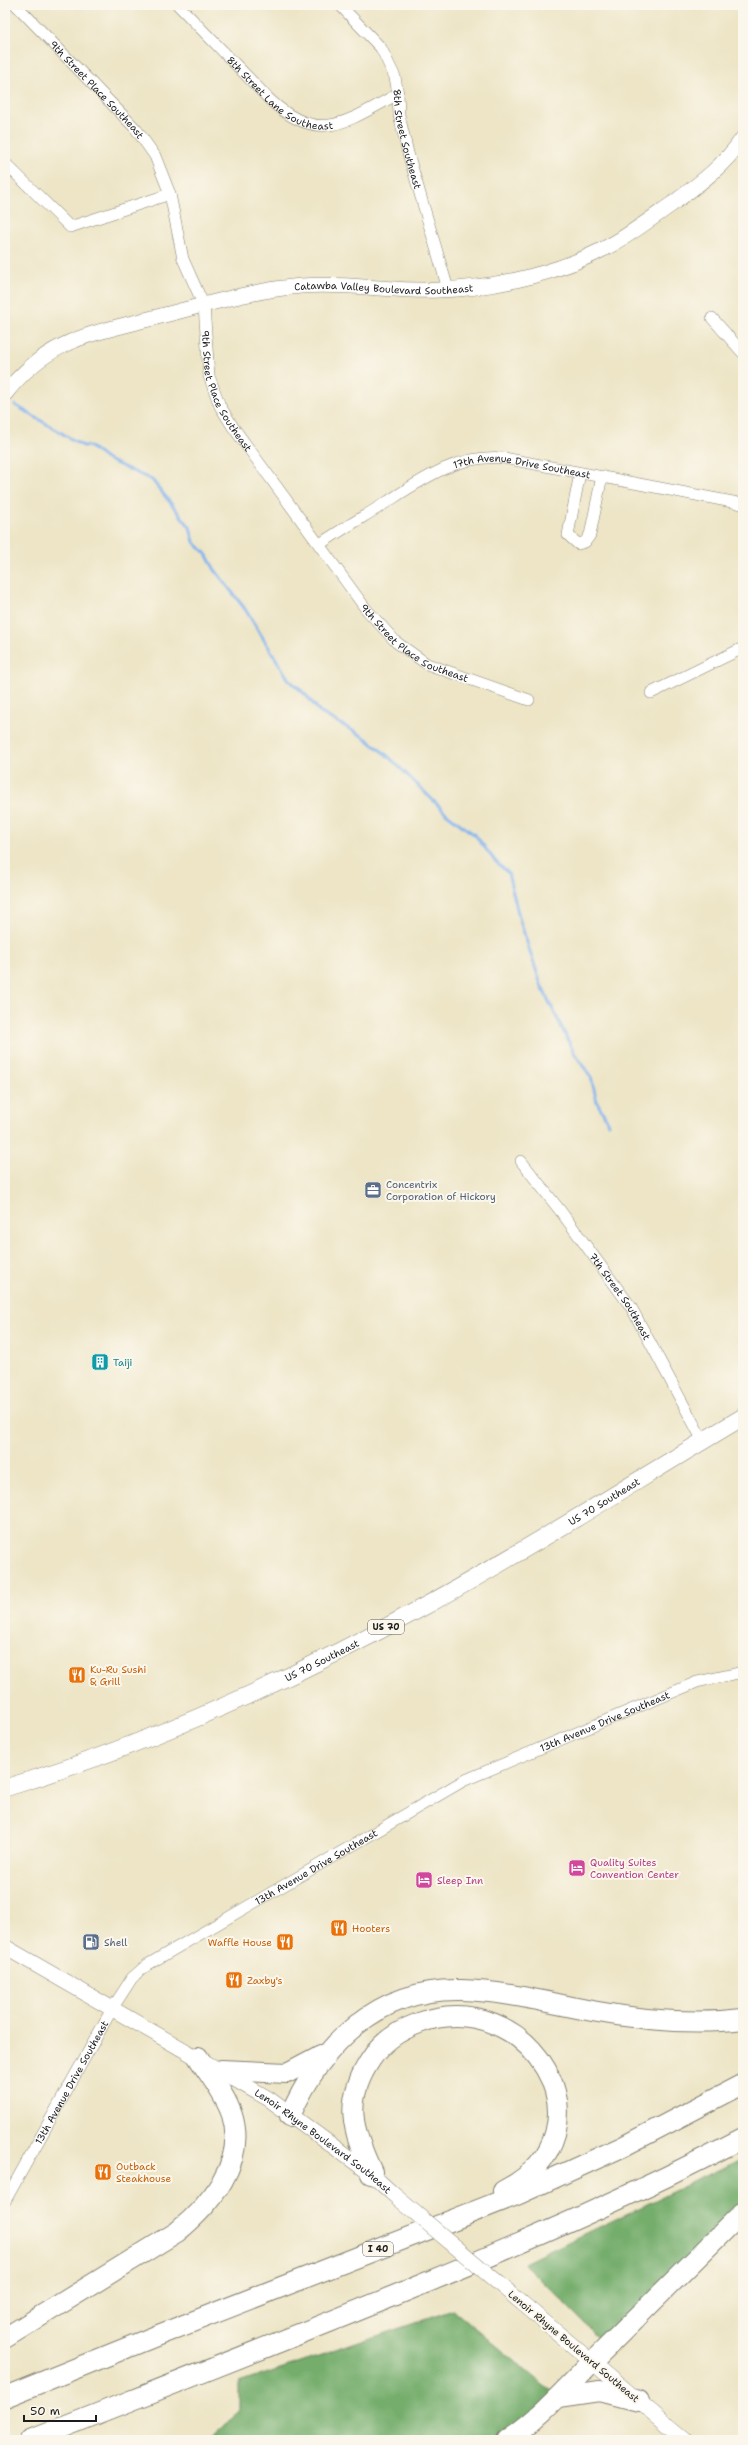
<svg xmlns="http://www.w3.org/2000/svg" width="748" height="2445" viewBox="0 0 748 2445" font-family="'Shantell Sans',sans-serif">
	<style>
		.forest { fill: #75ad6c; stroke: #486444 }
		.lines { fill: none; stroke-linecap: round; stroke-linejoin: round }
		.stream { stroke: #83b4ee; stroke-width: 3 }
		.street-casing { stroke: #848071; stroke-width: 12 }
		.secondary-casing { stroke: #848071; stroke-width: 16 }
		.primary-casing { stroke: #848071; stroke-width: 18 }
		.highway-casing { stroke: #848071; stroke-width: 22 }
		.street { stroke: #fff; stroke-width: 11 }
		.secondary { stroke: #fff; stroke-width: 15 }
		.primary { stroke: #fff; stroke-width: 17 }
		.highway { stroke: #fff; stroke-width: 20 }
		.secondary-bridge-casing { stroke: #848071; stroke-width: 16; stroke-linecap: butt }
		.secondary-bridge { stroke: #fff; stroke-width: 15 }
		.labels { text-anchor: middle; stroke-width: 4; stroke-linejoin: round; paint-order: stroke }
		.shield { fill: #fbf7ec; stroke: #5f5e5a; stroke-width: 1 }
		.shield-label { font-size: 9px; font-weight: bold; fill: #1c1c1c }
		.street-label { font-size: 10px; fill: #1c1c1c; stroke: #fbf7ec }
		.service-label { font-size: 10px; fill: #4e5e75; stroke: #fbf7ec; text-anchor: start }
		.culture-label { font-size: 10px; fill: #0d838f; stroke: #fbf7ec; text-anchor: start }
		.food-label { font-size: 10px; fill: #c56008; stroke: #fbf7ec; text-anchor: start }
		.hotel-label { font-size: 10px; fill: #b23c85; stroke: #fbf7ec; text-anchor: start }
	</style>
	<rect width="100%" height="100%" fill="#fbf7ec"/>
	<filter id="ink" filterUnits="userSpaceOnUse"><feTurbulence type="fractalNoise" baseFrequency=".025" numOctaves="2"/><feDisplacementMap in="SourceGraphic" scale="8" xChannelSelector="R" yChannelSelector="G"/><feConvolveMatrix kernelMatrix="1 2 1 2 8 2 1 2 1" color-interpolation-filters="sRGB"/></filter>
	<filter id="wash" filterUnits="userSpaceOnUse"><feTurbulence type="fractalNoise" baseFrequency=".012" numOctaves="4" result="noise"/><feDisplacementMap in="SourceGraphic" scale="16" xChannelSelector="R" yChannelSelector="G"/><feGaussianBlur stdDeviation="0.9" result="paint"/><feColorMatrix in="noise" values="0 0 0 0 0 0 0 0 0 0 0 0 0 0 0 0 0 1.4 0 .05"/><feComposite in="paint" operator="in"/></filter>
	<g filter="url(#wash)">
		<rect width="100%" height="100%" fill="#ede5c6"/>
		<g class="forest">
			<polygon points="743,2158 743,2212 603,2342 524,2263"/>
			<polygon points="453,2310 559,2397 507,2440 211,2440 239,2410 239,2383"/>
		</g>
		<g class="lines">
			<polyline class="stream" points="15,405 83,446 89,446 106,459 152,480 190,527 194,542 206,554 215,570 245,609 289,680 305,694 321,713 364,737 389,757 447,814 476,836 495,861 508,873 520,921 541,985 573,1051 591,1077 597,1102 609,1124"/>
		</g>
	</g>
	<g filter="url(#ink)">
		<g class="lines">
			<defs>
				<g id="street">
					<path id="s1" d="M16,5L136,129L155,156L170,194L183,259L204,306L209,376L220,406L233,427L366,609L396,642L427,664L529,700"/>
					<path id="s2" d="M178,5L270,100C320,146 347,121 398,94"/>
					<path id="s3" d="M340,5L381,48L395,77L398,94L399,115L408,153L448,289"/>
					<polyline points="5,163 70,227 170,194"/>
					<polyline points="712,318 743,353"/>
					<polyline points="580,473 568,535 578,544 585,542 590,535 602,476"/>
					<path id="s4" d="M320,544C342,529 365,516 387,502C424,478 458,454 504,458L743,504"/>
					<polyline points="651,693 743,648"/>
					<path id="s5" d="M521,1161L562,1213L631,1307L703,1441"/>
					<path id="s6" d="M5,2201L112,2009L132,1978L147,1965L463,1781L697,1682L743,1672"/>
				</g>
				<g id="secondary">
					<path id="s7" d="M5,394C45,342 86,335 145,320C194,308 251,290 301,286C347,282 393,292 439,290C496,288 561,273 611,245C632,233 652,218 672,204C699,184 724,166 743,138"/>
					<path id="s8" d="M5,1947L269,2099L371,2174L393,2194"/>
					<polyline points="522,2303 685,2440"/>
				</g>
				<g id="primary">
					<path id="s9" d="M5,1788C151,1744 291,1680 425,1606C533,1547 637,1480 743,1417"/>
				</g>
				<g id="highway">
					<polyline points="221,2070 287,2073 321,2055"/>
					<path d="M290,2116C322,2044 377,1988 461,1990C505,1991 549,2003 592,2011C641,2020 694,2025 743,2019"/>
					<path d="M371,2174L372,2172C352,2130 343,2101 371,2059C382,2042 400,2030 419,2023C526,1983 622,2130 503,2191"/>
					<path d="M5,2338L177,2232C210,2205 247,2162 232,2115C225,2094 209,2075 198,2057"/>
					<polyline points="5,2397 156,2336 519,2194 622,2147 743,2084"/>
					<polyline points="559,2397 600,2391 639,2401"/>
					<path d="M31,2440C160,2389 289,2339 418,2286C528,2241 637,2194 743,2138"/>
					<path d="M507,2440C542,2417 567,2387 596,2358C645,2309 694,2261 743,2212"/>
				</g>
			</defs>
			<use href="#street" class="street-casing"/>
			<use href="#secondary" class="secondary-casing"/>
			<use href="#primary" class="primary-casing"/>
			<use href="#highway" class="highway-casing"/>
			<use href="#street" class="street"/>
			<use href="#secondary" class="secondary"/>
			<use href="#primary" class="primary"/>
			<use href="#highway" class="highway"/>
			<defs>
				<polyline id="secondary-bridge" points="393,2194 522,2303"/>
			</defs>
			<use href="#secondary-bridge" class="secondary-bridge-casing"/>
			<use href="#secondary-bridge" class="secondary-bridge"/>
		</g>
	</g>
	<defs>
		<symbol id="office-square" viewBox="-11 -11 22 22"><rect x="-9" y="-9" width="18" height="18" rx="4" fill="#5c6f8a" stroke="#fbf7ec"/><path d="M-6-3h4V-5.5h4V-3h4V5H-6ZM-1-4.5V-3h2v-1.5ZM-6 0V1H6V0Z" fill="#fff"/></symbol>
		<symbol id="building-square" viewBox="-11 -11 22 22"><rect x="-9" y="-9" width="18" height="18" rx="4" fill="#0f9aa8" stroke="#fbf7ec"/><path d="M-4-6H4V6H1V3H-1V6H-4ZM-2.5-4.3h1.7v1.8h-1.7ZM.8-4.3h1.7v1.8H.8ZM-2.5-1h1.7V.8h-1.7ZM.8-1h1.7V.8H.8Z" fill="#fff"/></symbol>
		<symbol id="restaurant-square" viewBox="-11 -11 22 22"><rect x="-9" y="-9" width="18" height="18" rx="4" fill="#e8710a" stroke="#fbf7ec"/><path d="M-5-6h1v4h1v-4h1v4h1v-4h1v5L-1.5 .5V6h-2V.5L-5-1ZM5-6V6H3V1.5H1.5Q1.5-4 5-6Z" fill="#fff"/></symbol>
		<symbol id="hotel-square" viewBox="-11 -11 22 22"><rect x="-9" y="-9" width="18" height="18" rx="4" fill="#d1479c" stroke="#fbf7ec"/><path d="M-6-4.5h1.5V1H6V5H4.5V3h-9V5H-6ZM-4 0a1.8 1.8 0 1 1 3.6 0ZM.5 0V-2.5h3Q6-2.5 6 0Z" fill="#fff"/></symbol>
		<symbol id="fuel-square" viewBox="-11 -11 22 22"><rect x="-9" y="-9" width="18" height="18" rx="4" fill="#5c6f8a" stroke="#fbf7ec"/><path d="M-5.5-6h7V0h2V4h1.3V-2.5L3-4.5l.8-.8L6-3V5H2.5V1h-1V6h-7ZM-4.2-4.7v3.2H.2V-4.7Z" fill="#fff"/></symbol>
	</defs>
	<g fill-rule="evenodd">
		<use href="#office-square" x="363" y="1180" width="20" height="20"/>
		<use href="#building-square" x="90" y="1352" width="20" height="20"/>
		<use href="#restaurant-square" x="67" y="1665" width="20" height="20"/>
		<use href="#hotel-square" x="567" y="1858" width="20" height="20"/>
		<use href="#hotel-square" x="414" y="1870" width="20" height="20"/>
		<use href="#restaurant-square" x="329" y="1918" width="20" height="20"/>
		<use href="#fuel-square" x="81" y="1932" width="20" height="20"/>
		<use href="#restaurant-square" x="275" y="1932" width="20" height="20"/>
		<use href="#restaurant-square" x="224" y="1970" width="20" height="20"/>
		<use href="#restaurant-square" x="93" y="2162" width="20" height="20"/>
	</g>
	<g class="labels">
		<g class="shield">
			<rect x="368" y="1620" width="36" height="14" rx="3"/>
			<rect x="363" y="2242" width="30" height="14" rx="3"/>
		</g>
		<g class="shield-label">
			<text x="386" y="1630">US 70</text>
			<text x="378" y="2252">I 40</text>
		</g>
		<g class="street-label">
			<text dy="4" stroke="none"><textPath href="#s2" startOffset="138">8th Street Lane Southeast</textPath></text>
			<text dy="4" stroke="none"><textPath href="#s1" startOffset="117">9th Street Place Southeast</textPath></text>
			<text dy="4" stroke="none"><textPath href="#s3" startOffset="155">8th Street Southeast</textPath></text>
			<text dy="4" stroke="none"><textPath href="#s7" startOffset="405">Catawba Valley Boulevard Southeast</textPath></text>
			<text dy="4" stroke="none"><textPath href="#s1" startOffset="454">9th Street Place Southeast</textPath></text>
			<text dy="4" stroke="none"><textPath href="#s4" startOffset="225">17th Avenue Drive Southeast</textPath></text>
			<text dy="4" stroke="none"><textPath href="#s1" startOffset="777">9th Street Place Southeast</textPath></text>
			<text dy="4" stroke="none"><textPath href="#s5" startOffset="168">7th Street Southeast</textPath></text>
			<text dy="4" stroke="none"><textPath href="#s9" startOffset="666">US 70 Southeast</textPath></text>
			<text dy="4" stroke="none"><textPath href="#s9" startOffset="342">US 70 Southeast</textPath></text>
			<text dy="4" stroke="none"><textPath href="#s6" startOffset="796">13th Avenue Drive Southeast</textPath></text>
			<text dy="4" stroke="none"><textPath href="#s6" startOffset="472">13th Avenue Drive Southeast</textPath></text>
			<text dy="4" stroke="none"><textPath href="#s6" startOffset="136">13th Avenue Drive Southeast</textPath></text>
			<text dy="4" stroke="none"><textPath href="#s8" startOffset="373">Lenoir Rhyne Boulevard Southeast</textPath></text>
			<text transform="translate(574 2346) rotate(40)" y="4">Lenoir Rhyne Boulevard Southeast</text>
		</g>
		<g class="service-label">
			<text x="386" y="1188">Concentrix<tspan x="386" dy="12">Corporation of Hickory</tspan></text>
			<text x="104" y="1946">Shell</text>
		</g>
		<g class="culture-label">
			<text x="113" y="1366">Taiji</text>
		</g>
		<g class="food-label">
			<text x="90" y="1673">Ku-Ru Sushi<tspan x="90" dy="12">&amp; Grill</tspan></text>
			<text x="352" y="1932">Hooters</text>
			<text x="272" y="1946" text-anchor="end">Waffle House</text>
			<text x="247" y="1984">Zaxby's</text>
			<text x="116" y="2170">Outback<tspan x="116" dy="12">Steakhouse</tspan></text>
		</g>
		<g class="hotel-label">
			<text x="590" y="1866">Quality Suites<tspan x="590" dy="12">Convention Center</tspan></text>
			<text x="437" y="1884">Sleep Inn</text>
		</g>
	</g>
	<rect width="748" height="2445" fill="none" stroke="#fbf7ec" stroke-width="20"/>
	<path d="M24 2415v6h72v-6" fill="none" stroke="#1c1c1c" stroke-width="2"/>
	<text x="30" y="2415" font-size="12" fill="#1c1c1c" stroke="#fbf7ec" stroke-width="3" paint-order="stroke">50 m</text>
</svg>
